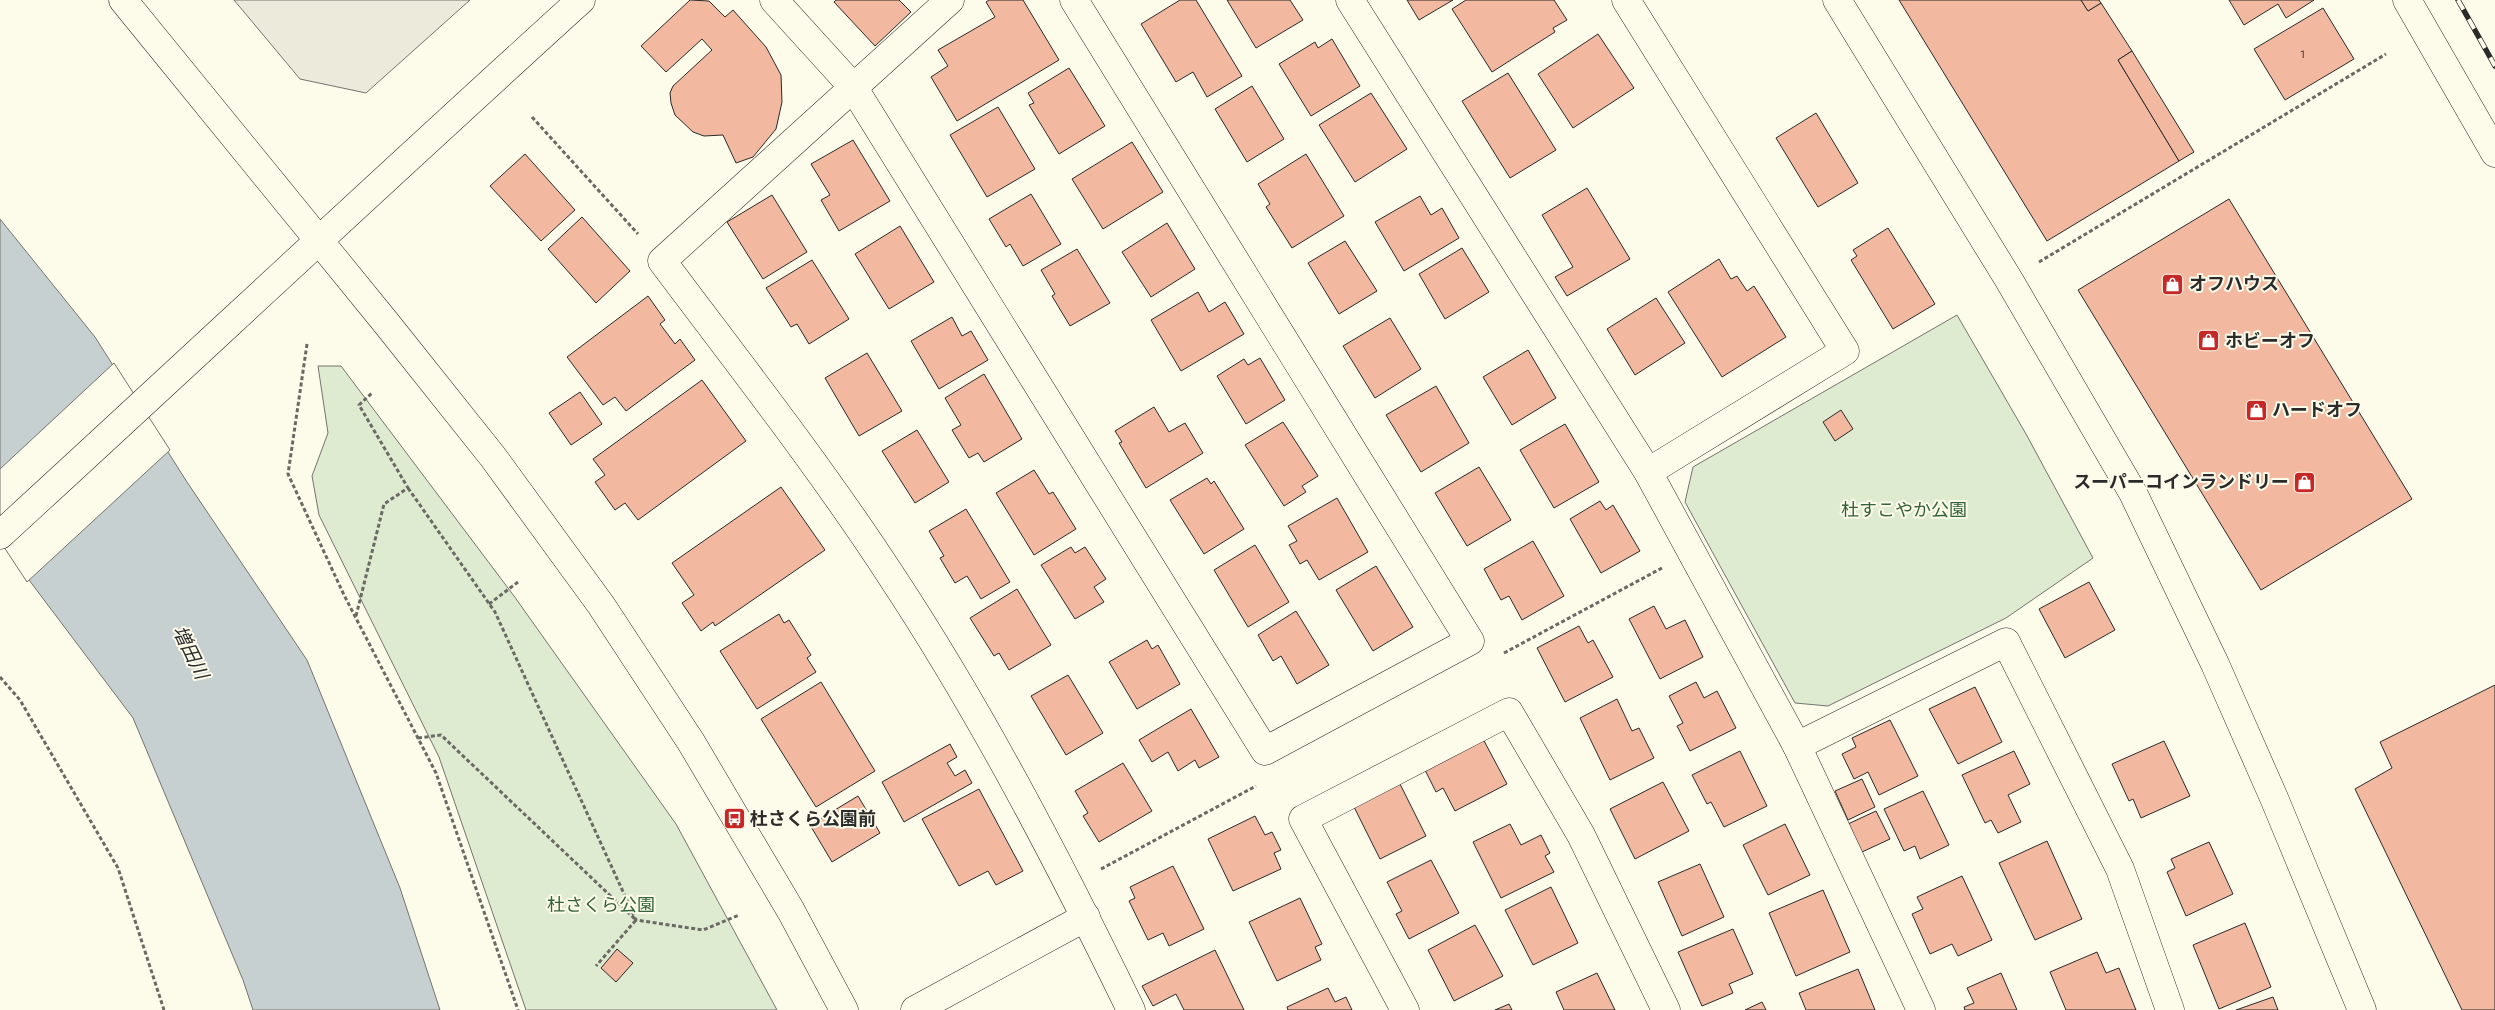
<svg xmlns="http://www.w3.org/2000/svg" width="2495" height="1010" viewBox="0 0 2495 1010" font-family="'Alegreya Sans','Noto Sans JP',sans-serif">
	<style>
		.green { fill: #deebd1; stroke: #74746e }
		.parking { fill: #eceadb; stroke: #74746e }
		.water { fill: #c7d0d0; stroke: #74746e }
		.pier { fill: #fdfbea; stroke: #74746e }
		.building { fill: #f2b8a0; stroke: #2b2b2b }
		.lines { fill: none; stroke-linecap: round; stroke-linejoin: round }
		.street-casing { stroke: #2b2b2b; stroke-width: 29 }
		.secondary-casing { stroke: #2b2b2b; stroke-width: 29 }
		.path { stroke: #6a6964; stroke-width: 3; stroke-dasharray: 4 2.5; stroke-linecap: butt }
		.street { stroke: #fdfbea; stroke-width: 28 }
		.secondary { stroke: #fdfbea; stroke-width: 28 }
		.rail-casing { stroke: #2b2b2b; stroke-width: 5.5 }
		.rail { stroke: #fdfbea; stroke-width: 4; stroke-dasharray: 11; stroke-linecap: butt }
		.labels { text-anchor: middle; stroke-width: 4; stroke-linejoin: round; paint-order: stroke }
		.number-label { font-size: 15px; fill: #5d4e48 }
		.poi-label { font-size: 18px; font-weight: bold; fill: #2b2b2b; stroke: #fdfbea; text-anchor: start }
		.park-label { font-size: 18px; fill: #34623c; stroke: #fdfbea }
		.water-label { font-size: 19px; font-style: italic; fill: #2b2b2b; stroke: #fdfbea }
	</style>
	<rect width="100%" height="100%" fill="#fdfbea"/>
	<g class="green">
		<polygon points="1957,315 2026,434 2093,558 2006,618 1828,706 1795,703 1685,502 1693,467"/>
		<polygon points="318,366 341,366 514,596 676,824 777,1010 526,1010 439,757 319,515 312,476 328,433"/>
	</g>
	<polygon class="parking" points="234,0 470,0 366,93 300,79"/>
	<polygon class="water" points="0,219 95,337 187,482 307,660 400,888 440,1010 253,1010 243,980 133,718 23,572 0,536"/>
	<polygon class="pier" points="114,363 170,450 27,582 0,541 0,469"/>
	<g class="building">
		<polygon points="690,0 709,1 725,17 733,10 766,47 781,75 782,102 776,129 753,157 736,163 723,135 704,136 693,132 675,115 671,103 670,93 673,86 712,50 702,39 666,72 641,46"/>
		<polygon points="836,0 899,0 911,12 875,46 834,2"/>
		<polygon points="989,0 1023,0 1059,60 957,121 931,77 948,66 938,50 995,17 986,2"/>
		<polygon points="1180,0 1196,0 1242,76 1207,97 1193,72 1176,82 1141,24"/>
		<polygon points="1227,0 1290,0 1303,20 1256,48"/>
		<polygon points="1407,0 1453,0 1419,20"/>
		<polygon points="1466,0 1554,0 1567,20 1553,28 1555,32 1492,72 1452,9"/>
		<polygon points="1899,0 2081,0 2088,11 2101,3 2132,51 2118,60 2179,161 2047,241"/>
		<polygon points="2081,0 2099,0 2101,3 2088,11"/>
		<polygon points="2229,0 2314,0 2286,18 2278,4 2244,25"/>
		<polygon points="2323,8 2354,59 2285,100 2254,49"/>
		<polygon points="1598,34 1634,88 1573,128 1538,74"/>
		<polygon points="1332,39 1360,86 1311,116 1279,64 1315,42 1318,48"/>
		<polygon points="2132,51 2194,152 2179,161 2118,60"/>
		<polygon points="1069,68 1105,126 1059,154 1029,105 1034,103 1028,93"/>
		<polygon points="1508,73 1556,150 1510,178 1462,101"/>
		<polygon points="1252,86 1284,139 1247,162 1215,109"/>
		<polygon points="1371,93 1407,149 1355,182 1319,125"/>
		<polygon points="998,107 1035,169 987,197 950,135"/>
		<polygon points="1816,113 1858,183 1818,207 1776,138"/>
		<polygon points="853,140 890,201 839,231 821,200 830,195 811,164"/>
		<polygon points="1132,142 1163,192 1103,229 1072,179"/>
		<polygon points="525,154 575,210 541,241 490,186"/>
		<polygon points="1306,154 1344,216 1292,248 1266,207 1270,204 1258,184"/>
		<polygon points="1587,188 1630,259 1567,296 1555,277 1573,267 1542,215"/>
		<polygon points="1031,194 1061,244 1023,266 1010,244 1006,247 989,219"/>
		<polygon points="772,195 807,252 763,279 727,222"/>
		<polygon points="1420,196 1431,215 1442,208 1459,238 1404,271 1375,222"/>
		<polygon points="2229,199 2412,499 2261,590 2078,290"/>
		<polygon points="582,217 630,271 596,303 548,249"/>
		<polygon points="1167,223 1195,269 1151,297 1122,252"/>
		<polygon points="900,226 934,282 889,309 855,254"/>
		<polygon points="1888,228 1935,304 1893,329 1851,260 1857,256 1853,250"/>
		<polygon points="1345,241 1377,291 1339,314 1308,263"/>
		<polygon points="1462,248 1489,292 1445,319 1419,274"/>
		<polygon points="1077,249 1110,303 1070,326 1052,296 1055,294 1041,270"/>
		<polygon points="1719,259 1731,279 1737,276 1747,291 1754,286 1786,337 1722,377 1668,292"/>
		<polygon points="812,260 849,319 809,344 797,324 791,327 766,288"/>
		<polygon points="1198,292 1209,312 1225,302 1244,334 1181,371 1151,320"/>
		<polygon points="648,296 665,320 660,324 675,344 680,339 695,360 626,411 615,397 603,405 567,357"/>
		<polygon points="1656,298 1685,343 1635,375 1607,329"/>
		<polygon points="952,317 962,336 971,331 988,360 939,389 911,341"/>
		<polygon points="1390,318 1421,369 1375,398 1343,346"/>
		<polygon points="1528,350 1556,398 1512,425 1483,377"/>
		<polygon points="867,353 902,411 859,436 825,378"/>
		<polygon points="1260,358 1285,400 1246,424 1217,376 1244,359 1248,365"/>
		<polygon points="984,374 1022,439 984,462 978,453 969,458 952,430 961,425 945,398"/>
		<polygon points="702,380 746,441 638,520 625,503 615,510 595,482 605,475 593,459"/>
		<polygon points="1436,386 1469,443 1421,472 1386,415"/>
		<polygon points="580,392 602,424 571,445 549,413"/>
		<polygon points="1154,407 1169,432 1185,423 1203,453 1146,488 1119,443 1122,442 1115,431"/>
		<polygon points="1841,410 1853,429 1835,441 1823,422"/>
		<polygon points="1283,422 1318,476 1302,486 1306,492 1284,506 1245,445"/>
		<polygon points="1565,424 1599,482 1554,508 1520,450"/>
		<polygon points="917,430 949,482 915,503 882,451"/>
		<polygon points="1479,467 1511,520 1467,546 1435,493"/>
		<polygon points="1034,470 1049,494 1053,492 1076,529 1034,555 996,493"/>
		<polygon points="1207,478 1211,484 1214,481 1244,529 1204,554 1170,500"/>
		<polygon points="781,487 825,550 715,626 713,622 701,631 682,603 694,595 672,563"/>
		<polygon points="1337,498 1368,552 1319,580 1307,560 1300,564 1289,545 1297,541 1288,526"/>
		<polygon points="1600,501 1606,510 1613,505 1640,551 1601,573 1570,519"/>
		<polygon points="966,509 1010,582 981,599 967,576 955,583 940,558 944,556 929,531"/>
		<polygon points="1533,541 1564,596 1522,620 1509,596 1501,600 1484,569"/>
		<polygon points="1255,545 1289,602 1248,627 1214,570"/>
		<polygon points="1071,547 1075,553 1085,547 1106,579 1094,587 1104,602 1075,619 1041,565"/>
		<polygon points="1376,566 1413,627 1373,651 1336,590"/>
		<polygon points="2089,582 2115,630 2065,658 2039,609"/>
		<polygon points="1017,589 1051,645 1009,670 999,653 994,656 970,618"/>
		<polygon points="1654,606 1666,629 1685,620 1703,657 1660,679 1629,619"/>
		<polygon points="1296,611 1329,665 1297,684 1281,656 1273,661 1258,635"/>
		<polygon points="779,614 784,623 789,620 811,655 807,658 816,672 757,709 720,651"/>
		<polygon points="1579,626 1588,643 1593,640 1613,677 1565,702 1537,648"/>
		<polygon points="1147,640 1152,649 1158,645 1180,684 1137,709 1109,662"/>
		<polygon points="1068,675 1103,733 1066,755 1031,696"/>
		<polygon points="821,682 875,771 816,807 761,719"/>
		<polygon points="1696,682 1704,698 1717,691 1736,728 1690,751 1677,726 1683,723 1669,696"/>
		<polygon points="2495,685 2495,1010 2462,1010 2355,789 2392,768 2380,742"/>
		<polygon points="1975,687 2002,742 1958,764 1929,709"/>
		<polygon points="1617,699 1632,731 1639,728 1654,758 1610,780 1580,718"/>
		<polygon points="1191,709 1219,757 1199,768 1195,760 1178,771 1168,752 1152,762 1139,740"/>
		<polygon points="1890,720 1918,776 1879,795 1868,772 1854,779 1842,754 1856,747 1852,738"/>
		<polygon points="1482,737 1507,784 1455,811 1443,788 1436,792 1424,768"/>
		<polygon points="2164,741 2190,796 2141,818 2133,799 2129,801 2112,764"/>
		<polygon points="950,744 957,757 947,763 955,776 965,770 972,783 904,822 882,782"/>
		<polygon points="1740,751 1767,806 1724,827 1711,802 1707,804 1692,775"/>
		<polygon points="2014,751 2030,784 2008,795 2021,822 1998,833 1991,820 1985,823 1962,775"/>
		<polygon points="1123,763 1152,811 1099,842 1083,816 1088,813 1075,791"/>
		<polygon points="1397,778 1426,836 1380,859 1351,801"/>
		<polygon points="1862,779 1875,807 1848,820 1835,791"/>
		<polygon points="1663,782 1689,831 1635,859 1610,809"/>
		<polygon points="979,789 1023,871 996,885 988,871 959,886 922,819"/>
		<polygon points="1923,791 1949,845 1920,859 1915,846 1904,851 1884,809"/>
		<polygon points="858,796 880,833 832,862 810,825"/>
		<polygon points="1876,811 1890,839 1862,852 1848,824"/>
		<polygon points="1255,816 1265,835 1272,832 1281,850 1274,853 1281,869 1233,891 1208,839"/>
		<polygon points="1510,824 1521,845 1541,835 1550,853 1545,856 1554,872 1501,898 1473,842"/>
		<polygon points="1785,824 1810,875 1768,895 1743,845"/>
		<polygon points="2047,841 2082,919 2035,940 1999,863"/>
		<polygon points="2209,842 2233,894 2186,916 2167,872 2175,868 2171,859"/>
		<polygon points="1431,860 1459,913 1409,939 1396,914 1402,911 1387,882"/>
		<polygon points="1700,864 1724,917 1682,936 1658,882"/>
		<polygon points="1173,866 1204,929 1169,946 1163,933 1148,940 1129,901 1135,898 1130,887"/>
		<polygon points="1962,876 1992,940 1958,956 1952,944 1930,954 1912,914 1923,909 1917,897"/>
		<polygon points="1551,887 1578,943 1533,965 1505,910"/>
		<polygon points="1823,890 1850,952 1796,976 1769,913"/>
		<polygon points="1300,898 1322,944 1315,947 1321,960 1277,981 1249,922"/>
		<polygon points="2245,923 2271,987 2219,1009 2193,945"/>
		<polygon points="1475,925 1503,976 1454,1001 1428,950"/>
		<polygon points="1733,929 1753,974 1729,984 1733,993 1702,1006 1678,952"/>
		<polygon points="617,949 633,963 616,982 601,968"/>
		<polygon points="1215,950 1244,1010 1184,1010 1176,994 1153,1006 1142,986"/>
		<polygon points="2097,952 2106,973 2119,968 2136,1010 2066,1010 2050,972"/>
		<polygon points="1858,969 1875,1010 1806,1010 1799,993"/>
		<polygon points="1597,973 1615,1010 1564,1010 1556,992"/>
		<polygon points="2001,973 2017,1010 1965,1010 1964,1007 1974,1003 1967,988"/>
		<polygon points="1328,988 1335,1002 1346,997 1352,1010 1288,1010 1287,1007"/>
		<polygon points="2273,997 2278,1010 2236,1010"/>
		<polygon points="1762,1002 1766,1010 1745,1010"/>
		<polygon points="1509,1004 1512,1010 1495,1010"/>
	</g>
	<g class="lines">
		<defs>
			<g id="street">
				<polyline points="774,0 853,87 1265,751 1470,641 1074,0"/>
				<path d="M950,0L662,261C740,365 821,468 892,577C983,715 1059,862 1131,1010"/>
				<polyline points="1350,0 1648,472 1797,746 1921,1010"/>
				<polyline points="1626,0 1845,351 1648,472"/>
				<polyline points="1797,746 2006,642 2120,869 2170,1010"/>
				<polyline points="915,1010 1086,917"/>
				<polyline points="1405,1010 1303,819 1509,712 1581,835 1666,1010"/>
			</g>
			<g id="secondary">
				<polyline points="123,0 387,324 493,457 601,605 691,742 791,911 844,1010"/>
				<polyline points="1837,0 2009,280 2133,493 2215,664 2274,798 2362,1010"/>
				<polyline points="2407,0 2495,153"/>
				<path d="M0,535C194,357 386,177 581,0"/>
			</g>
		</defs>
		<use href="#street" class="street-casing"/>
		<use href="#secondary" class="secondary-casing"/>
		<g class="path">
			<polyline points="532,117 638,234"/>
			<polyline points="2039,262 2386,54"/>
			<polyline points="307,344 288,474 344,595 436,773 518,1010"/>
			<polyline points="408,488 495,612 636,920 703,930 739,915"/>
			<polyline points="489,604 518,582"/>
			<polyline points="356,616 384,504 408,488 359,405 372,393"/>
			<polyline points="1504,653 1662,568"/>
			<polyline points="0,677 20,700 118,868 164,1010"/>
			<polyline points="418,738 441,735 636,920 596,966"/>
			<polyline points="1101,869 1256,786"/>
		</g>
		<use href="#street" class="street"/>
		<use href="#secondary" class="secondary"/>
		<defs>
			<polyline id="rail" points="2458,0 2495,66"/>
		</defs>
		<use href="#rail" class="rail-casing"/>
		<use href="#rail" class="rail"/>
	</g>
	<defs>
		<symbol id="shop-square" viewBox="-11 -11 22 22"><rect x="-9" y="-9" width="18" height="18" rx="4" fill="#c62828" stroke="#fdfbea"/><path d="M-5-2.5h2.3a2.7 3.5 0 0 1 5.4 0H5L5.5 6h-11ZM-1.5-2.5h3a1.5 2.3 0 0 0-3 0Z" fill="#fff"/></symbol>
		<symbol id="bus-square" viewBox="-11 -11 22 22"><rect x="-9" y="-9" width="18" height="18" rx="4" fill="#c62828" stroke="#fdfbea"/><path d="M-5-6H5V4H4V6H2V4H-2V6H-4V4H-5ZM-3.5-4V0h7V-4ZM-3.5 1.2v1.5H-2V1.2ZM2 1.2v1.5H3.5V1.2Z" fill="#fff"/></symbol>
	</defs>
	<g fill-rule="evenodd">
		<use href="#shop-square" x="2160" y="272" width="25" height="25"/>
		<use href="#shop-square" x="2196" y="328" width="25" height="25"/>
		<use href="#shop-square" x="2244" y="398" width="25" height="25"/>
		<use href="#shop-square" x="2292" y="470" width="25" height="25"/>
		<use href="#bus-square" x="722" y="806" width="25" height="25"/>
	</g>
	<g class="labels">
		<g class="number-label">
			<text x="2303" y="58">1</text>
		</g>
		<g class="poi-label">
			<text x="2189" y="290">オフハウス</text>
			<text x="2225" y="347">ホビーオフ</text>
			<text x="2272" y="416">ハードオフ</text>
			<text x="2289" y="488" text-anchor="end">スーパーコインランドリー</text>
			<text x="750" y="825">杜さくら公園前</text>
		</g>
		<g class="park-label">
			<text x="1904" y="516">杜すこやか公園</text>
			<text x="601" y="911">杜さくら公園</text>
		</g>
		<g class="water-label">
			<text transform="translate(191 652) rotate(64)" y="7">増田川</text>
		</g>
	</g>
</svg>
